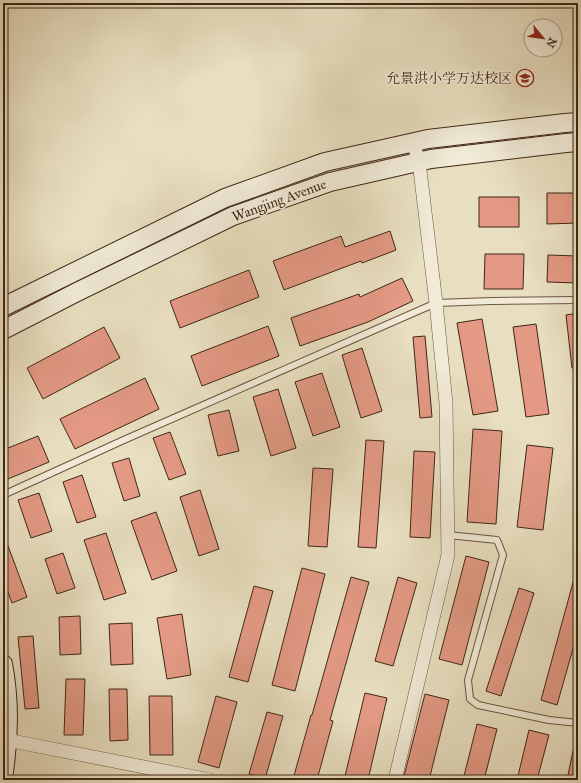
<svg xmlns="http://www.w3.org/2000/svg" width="581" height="783" viewBox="0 0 581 783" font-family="'IM FELL Great Primer','Noto Serif SC',serif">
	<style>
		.building { fill: #e39984; stroke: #402715 }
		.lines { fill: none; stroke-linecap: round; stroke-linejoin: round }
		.lane-casing { stroke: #6a5540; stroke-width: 8 }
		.street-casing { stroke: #6a5540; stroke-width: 14 }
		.secondary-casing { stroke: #402715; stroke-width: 20 }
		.lane { stroke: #f0ead6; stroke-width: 6 }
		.street { stroke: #f0ead6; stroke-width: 13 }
		.secondary { stroke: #f0ead6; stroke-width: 18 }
		.labels { text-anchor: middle; stroke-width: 3; stroke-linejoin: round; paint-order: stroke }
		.poi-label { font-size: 14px; fill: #402715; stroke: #f0ead6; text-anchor: end }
		.street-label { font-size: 14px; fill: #402715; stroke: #f0ead6 }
	</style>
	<rect width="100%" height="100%" fill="#e8dfc0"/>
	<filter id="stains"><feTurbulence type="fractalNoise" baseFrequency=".005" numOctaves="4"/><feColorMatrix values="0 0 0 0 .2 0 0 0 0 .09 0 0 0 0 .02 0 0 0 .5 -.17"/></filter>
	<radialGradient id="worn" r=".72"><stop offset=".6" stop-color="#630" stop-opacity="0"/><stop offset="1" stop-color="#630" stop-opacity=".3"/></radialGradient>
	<g class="building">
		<polygon points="547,193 578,193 578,223 547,224"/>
		<rect x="479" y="197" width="40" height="30"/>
		<polygon points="390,231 396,250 362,263 361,261 284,290 273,261 341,236 345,247"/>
		<polygon points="485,254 524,254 523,289 484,289"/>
		<polygon points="548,255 578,256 578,283 547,282"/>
		<polygon points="249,270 259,297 180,328 170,301"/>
		<polygon points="402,278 413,301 368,322 300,346 291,318 359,294 360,297"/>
		<polygon points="578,313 578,368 572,368 566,315"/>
		<polygon points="482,319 498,411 473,415 457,323"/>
		<polygon points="536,324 549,414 526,417 513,327"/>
		<polygon points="268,326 279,356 202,386 191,356"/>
		<polygon points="104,327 120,358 43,399 27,368"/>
		<polygon points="425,336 432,417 420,418 413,337"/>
		<polygon points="362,348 382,411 361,418 342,355"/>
		<polygon points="322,373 340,427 313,436 295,382"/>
		<polygon points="145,378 159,409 75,449 60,419"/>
		<polygon points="278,389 296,448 271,456 253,397"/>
		<polygon points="229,410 239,451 218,456 208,415"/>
		<polygon points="473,429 502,431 496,524 467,522"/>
		<polygon points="170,432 186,474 169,480 153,438"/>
		<polygon points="38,436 49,462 3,481 3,450"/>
		<polygon points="366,440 384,441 376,548 358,547"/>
		<polygon points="527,445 553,448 543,530 517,527"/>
		<polygon points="414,451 435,452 430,538 410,537"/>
		<polygon points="129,458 140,496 124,501 112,463"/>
		<polygon points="313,468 333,469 327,547 308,546"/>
		<polygon points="82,475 96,517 77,523 63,482"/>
		<polygon points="200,490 219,549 199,556 180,497"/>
		<polygon points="39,493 52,531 31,538 18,500"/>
		<polygon points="156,512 177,571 152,580 131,521"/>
		<polygon points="106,533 126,593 104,600 84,540"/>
		<polygon points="4,535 27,597 12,603 3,579 3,536"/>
		<polygon points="63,553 75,588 57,594 45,559"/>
		<polygon points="466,556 489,562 462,665 439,659"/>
		<polygon points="302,568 325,574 295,691 272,685"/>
		<polygon points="575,575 578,576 578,631 557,705 541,700"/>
		<polygon points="351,577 369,582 330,720 333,721 317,780 298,780 293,779 311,715 312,715"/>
		<polygon points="398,577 417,583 393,666 375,661"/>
		<polygon points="254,586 273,591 248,682 229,677"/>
		<polygon points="519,588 534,593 501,696 486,691"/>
		<polygon points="182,614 191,675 167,679 157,618"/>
		<polygon points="80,616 81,654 60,655 59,617"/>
		<polygon points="132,623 133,664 111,665 109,624"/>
		<polygon points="33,636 39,708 25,709 18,637"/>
		<polygon points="66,679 85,679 83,735 64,735"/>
		<polygon points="109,689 127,689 128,740 110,741"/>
		<polygon points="365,693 387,698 368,780 363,780 345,776"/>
		<polygon points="425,694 449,700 429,780 403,780"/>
		<polygon points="149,696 172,696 173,755 150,755"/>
		<polygon points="216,696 237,702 219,768 198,762"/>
		<polygon points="267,712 283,716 265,779 249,774"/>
		<polygon points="477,724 497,729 484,780 463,780"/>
		<polygon points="529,730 549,735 537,780 517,780"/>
		<polygon points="574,746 578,746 578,780 567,780"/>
	</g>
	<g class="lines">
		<defs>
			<g id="lane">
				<polyline points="3,495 126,439 436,303 492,301 578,300"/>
				<polyline points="448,535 497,540 503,555 468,680 470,699 478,705 549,720 578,723"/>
			</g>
			<g id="street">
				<polyline points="7,740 210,780"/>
				<polyline points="395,780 448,555 446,403 436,303 419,162 413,142"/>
			</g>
			<g id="secondary">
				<polyline points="3,307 225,198 325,162 428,139 565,123 578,122"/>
				<polyline points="3,330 77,292 233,216 330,182 431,159 566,143 578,142"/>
				<path d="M3,664C10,701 9,741 3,778"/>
			</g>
		</defs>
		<use href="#lane" class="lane-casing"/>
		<use href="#street" class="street-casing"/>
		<use href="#secondary" class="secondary-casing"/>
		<use href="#lane" class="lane"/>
		<use href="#street" class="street"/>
		<use href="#secondary" class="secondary"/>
	</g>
	<defs>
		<symbol id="school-ring" viewBox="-11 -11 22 22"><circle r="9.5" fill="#f0ead6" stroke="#8f2418" stroke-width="1.5"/><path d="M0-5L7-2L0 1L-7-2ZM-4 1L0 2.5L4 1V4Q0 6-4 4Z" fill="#8f2418"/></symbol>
	</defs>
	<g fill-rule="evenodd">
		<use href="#school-ring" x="515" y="68" width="20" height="20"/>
	</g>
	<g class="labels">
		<g class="poi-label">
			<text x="512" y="83">允景洪小学万达校区</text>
		</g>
		<g class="street-label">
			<text transform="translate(279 200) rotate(-20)" y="5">Wangjing Avenue</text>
		</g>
	</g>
	<rect width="581" height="783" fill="none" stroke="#e8dfc0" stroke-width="16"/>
	<rect x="4" y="4" width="573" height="775" fill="none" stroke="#402715" stroke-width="2"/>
	<rect x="8" y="8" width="565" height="767" fill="none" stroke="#402715"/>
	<g transform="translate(543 38) rotate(119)"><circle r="19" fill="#f0ead6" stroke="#aa9c89"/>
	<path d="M0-3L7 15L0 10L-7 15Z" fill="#8f2418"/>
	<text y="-6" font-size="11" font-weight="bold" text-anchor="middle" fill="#402715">N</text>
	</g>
	<rect width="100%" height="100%" filter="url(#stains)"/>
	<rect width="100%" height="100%" fill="url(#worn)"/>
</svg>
